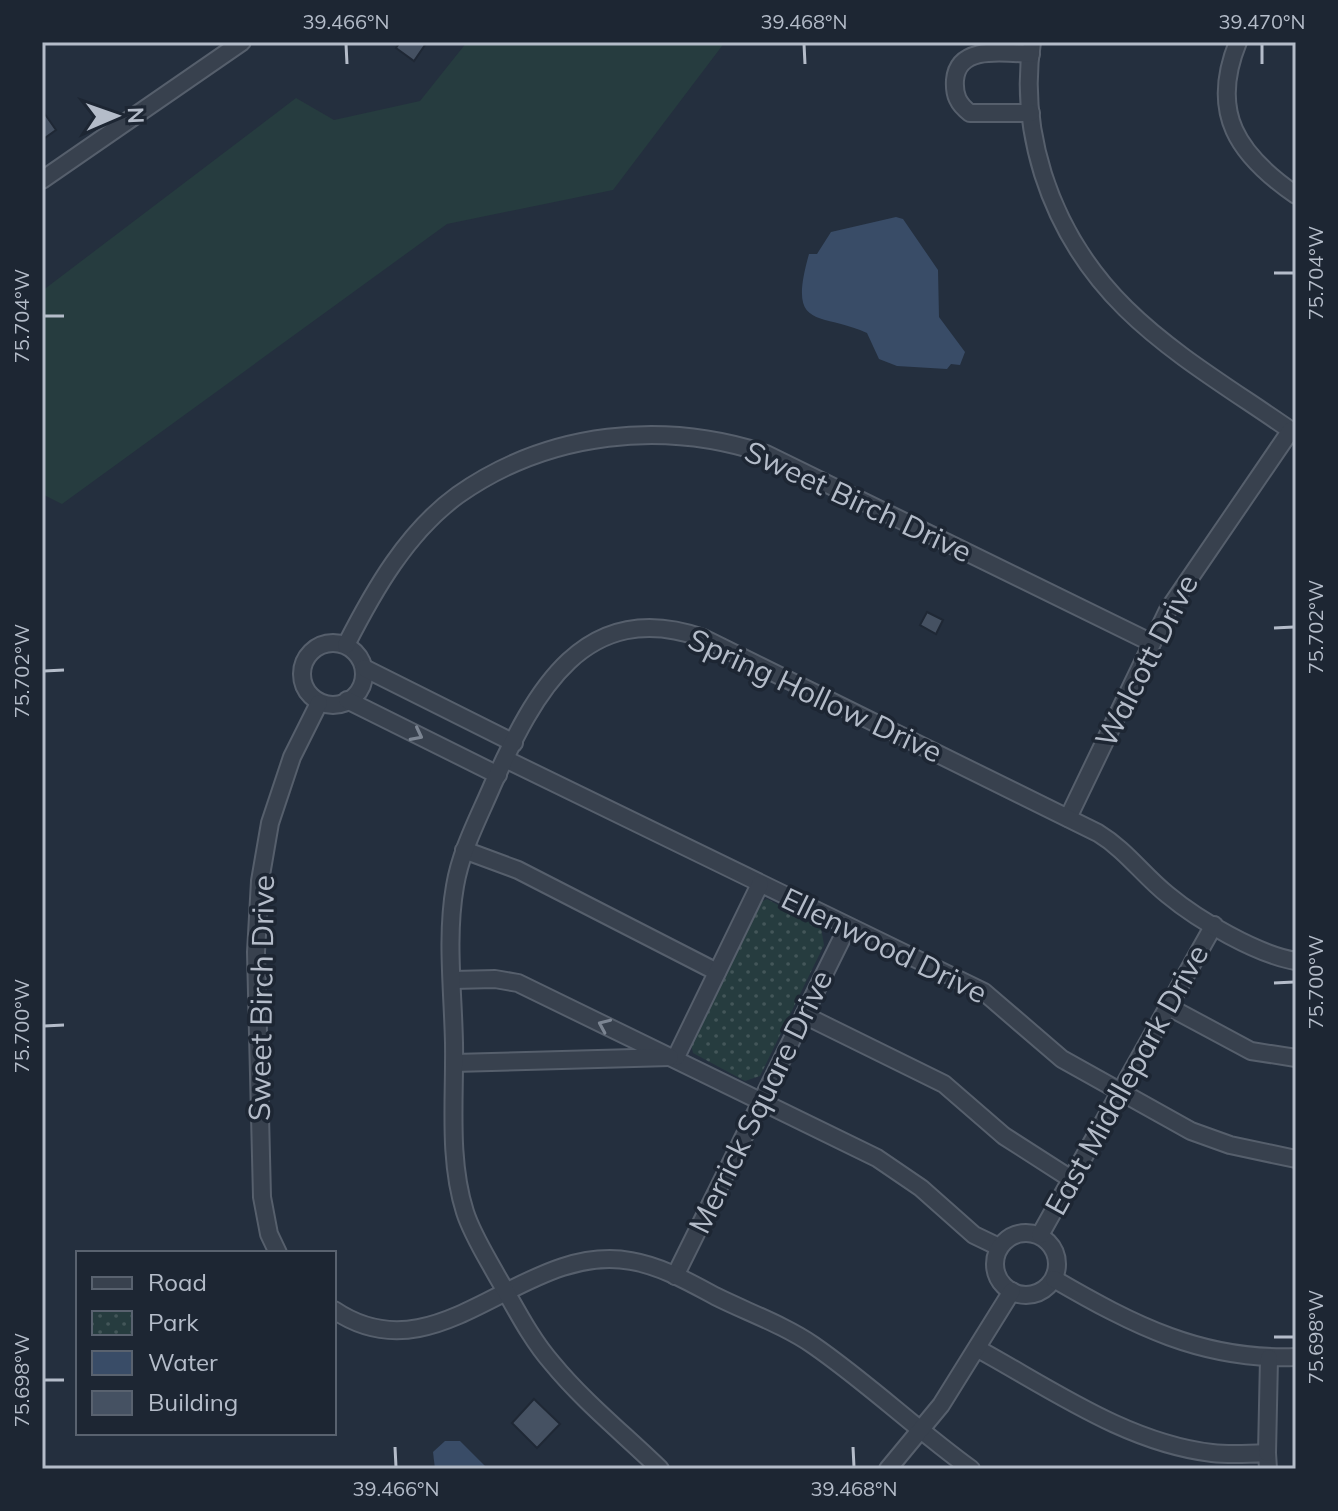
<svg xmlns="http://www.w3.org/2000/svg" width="1338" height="1511" viewBox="0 0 1338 1511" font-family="Mulish,sans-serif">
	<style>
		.green { fill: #263c3f }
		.park { fill: url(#park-dots) }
		.water { fill: #394c67 }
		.building { fill: #455162; stroke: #1f2835; stroke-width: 2 }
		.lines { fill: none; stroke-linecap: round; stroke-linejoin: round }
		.minor-casing { stroke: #565f6c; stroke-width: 20 }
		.minor { stroke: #38414e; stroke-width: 16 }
		.oneway { stroke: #7c8592 }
		.ticks { fill: none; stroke: #b4bcc9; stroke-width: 3 }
		.labels { text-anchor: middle; stroke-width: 7; stroke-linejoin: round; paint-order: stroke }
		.street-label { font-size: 30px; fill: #b4bcc9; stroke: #1d2633 }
		.neatline { fill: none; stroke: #b4bcc9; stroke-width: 3 }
		.ticks-label { font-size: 20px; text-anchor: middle; fill: #b4bcc9 }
	</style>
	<defs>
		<pattern id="park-dots" width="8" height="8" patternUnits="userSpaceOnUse" patternTransform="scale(2)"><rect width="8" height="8" fill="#263c3f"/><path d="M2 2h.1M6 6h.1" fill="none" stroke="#435659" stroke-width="1.8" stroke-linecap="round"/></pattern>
	</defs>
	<rect width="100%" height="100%" fill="#242f3e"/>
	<polygon class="green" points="467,42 725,42 613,190 447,224 62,504 42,494 42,291 296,98 334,120 420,101"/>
	<polygon class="park" points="767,899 821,928 824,945 760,1076 745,1081 693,1053 690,1040 753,906"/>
	<g class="water">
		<path d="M896,217L903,219L938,270L939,317L965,352L960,365L951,364L947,369L897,366L879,359L867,333C819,311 787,332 809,254H817L831,232Z"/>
		<polygon points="445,1441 460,1441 488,1469 435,1469 433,1452"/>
	</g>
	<g class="building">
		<polygon points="400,42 427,42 414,61 396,48"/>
		<polygon points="42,110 56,130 42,140"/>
		<polygon points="927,612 943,620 936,634 920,625"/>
		<polygon points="534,1399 560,1424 537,1448 512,1423"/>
	</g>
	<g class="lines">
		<defs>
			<g id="minor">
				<path d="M1032,42C1025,86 1030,132 1043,174C1086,309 1187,358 1296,434"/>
				<path d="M1238,42C1209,113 1238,155 1296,195"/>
				<path d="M1031,54C1006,53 958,44 955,80C954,95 958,104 970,113H1031"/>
				<polyline points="42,180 242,42"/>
				<circle cx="333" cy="674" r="31"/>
				<path d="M346,645C374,590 407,532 458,495C549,431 664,420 766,454L1152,643"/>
				<polyline points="364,668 514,743"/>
				<polyline points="347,700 498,775"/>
				<polyline points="505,759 984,992 1062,1059 1191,1131 1230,1145 1296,1159"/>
				<polyline points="1068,818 1168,610 1291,430"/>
				<polyline points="464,850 518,870 717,972"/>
				<polyline points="453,980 495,979 518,983 877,1158 921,1188 974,1235 999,1247"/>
				<polyline points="1169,1007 1251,1051 1296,1058"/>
				<polyline points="804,1015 944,1084 1004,1136 1071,1179"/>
				<polyline points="676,1057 760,884"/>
				<polyline points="454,1063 670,1057"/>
				<circle cx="1026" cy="1264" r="31"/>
				<polyline points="1040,1235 1214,925"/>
				<polyline points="278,1253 269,1234 262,1197 256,952 260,881 270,823 292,757 319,703"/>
				<polyline points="675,1276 847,928"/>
				<path d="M1054,1279C1133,1325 1203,1361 1296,1357"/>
				<path d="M334,1310C439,1381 522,1241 631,1261C661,1266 689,1282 715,1296C747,1312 784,1325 813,1345C868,1383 917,1430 971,1469"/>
				<path d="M978,1349C1051,1389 1127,1443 1212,1453C1230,1455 1248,1454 1267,1453L1268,1469"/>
				<polyline points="1267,1453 1269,1358"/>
				<path d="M660,1469C624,1434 584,1402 552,1363C530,1338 514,1305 497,1276C486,1256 472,1234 465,1212C448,1159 455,1098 454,1043C453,992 446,937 455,886C461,850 479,817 493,784C534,693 584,596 703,638L1098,833C1126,850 1143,875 1168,895C1198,920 1258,955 1296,961"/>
				<polyline points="888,1469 941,1405 1012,1291"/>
			</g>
		</defs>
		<use href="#minor" class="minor-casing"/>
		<use href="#minor" class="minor"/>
	</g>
	<defs><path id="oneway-chevron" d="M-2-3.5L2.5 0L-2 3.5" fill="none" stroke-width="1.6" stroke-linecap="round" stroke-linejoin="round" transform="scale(2)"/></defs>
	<g class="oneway">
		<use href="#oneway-chevron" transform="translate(417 735) rotate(27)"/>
		<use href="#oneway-chevron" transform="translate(604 1025) rotate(-156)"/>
	</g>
	<path class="ticks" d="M346,44L347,64M804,44L805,64M1262,44V64M1274,273H1294M44,316H64M1274,628L1294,627M44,671L64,670M1274,983L1294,982M44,1026L64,1025M1274,1337H1294M44,1380H64M395,1447L396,1467M853,1447L854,1467"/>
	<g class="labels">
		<g class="street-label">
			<text transform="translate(858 502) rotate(25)" y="10">Sweet Birch Drive</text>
			<text transform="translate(1147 661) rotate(-63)" y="10">Walcott Drive</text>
			<text transform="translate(815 696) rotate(25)" y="10">Spring Hollow Drive</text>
			<text transform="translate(884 946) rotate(26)" y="10">Ellenwood Drive</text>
			<text transform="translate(262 998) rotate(-89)" y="10">Sweet Birch Drive</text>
			<text transform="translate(1127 1080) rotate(-61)" y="10">East Middlepark Drive</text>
			<text transform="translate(761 1102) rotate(-64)" y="10">Merrick Square Drive</text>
		</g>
	</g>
	<rect width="1338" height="1511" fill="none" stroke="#1d2633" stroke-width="88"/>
	<rect x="76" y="1251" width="260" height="184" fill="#1d2633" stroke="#59626f" stroke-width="2"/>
	<rect x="92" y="1277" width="40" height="12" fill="#38414e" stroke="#59626f" stroke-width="2"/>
	<text x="148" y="1291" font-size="24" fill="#b4bcc9">Road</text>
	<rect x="92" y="1311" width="40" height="24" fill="url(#park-dots)" stroke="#59626f" stroke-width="2"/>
	<text x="148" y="1331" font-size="24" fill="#b4bcc9">Park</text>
	<rect x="92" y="1351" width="40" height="24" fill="#394c67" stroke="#59626f" stroke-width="2"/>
	<text x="148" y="1371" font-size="24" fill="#b4bcc9">Water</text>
	<rect x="92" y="1391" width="40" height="24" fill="#455162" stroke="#59626f" stroke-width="2"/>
	<text x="148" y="1411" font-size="24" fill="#b4bcc9">Building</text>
	<g transform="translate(116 116) rotate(88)" stroke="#1d2633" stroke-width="6" paint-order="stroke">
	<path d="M0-6L14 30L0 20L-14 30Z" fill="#b4bcc9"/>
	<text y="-12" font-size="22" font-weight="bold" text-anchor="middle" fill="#b4bcc9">N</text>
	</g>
	<rect x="44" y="44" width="1250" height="1423" class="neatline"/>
	<g class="ticks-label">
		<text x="346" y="29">39.466°N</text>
		<text x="804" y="29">39.468°N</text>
		<text x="1262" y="29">39.470°N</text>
		<text transform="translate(1316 273) rotate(-90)" y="7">75.704°W</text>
		<text transform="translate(22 316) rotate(-90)" y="7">75.704°W</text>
		<text transform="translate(1316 627) rotate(-90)" y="7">75.702°W</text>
		<text transform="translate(22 671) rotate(-90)" y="7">75.702°W</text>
		<text transform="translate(1316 982) rotate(-90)" y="7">75.700°W</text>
		<text transform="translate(22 1026) rotate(-90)" y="7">75.700°W</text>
		<text transform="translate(1316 1337) rotate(-90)" y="7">75.698°W</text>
		<text transform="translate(22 1380) rotate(-90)" y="7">75.698°W</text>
		<text x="396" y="1496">39.466°N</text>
		<text x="854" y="1496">39.468°N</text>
	</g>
</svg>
